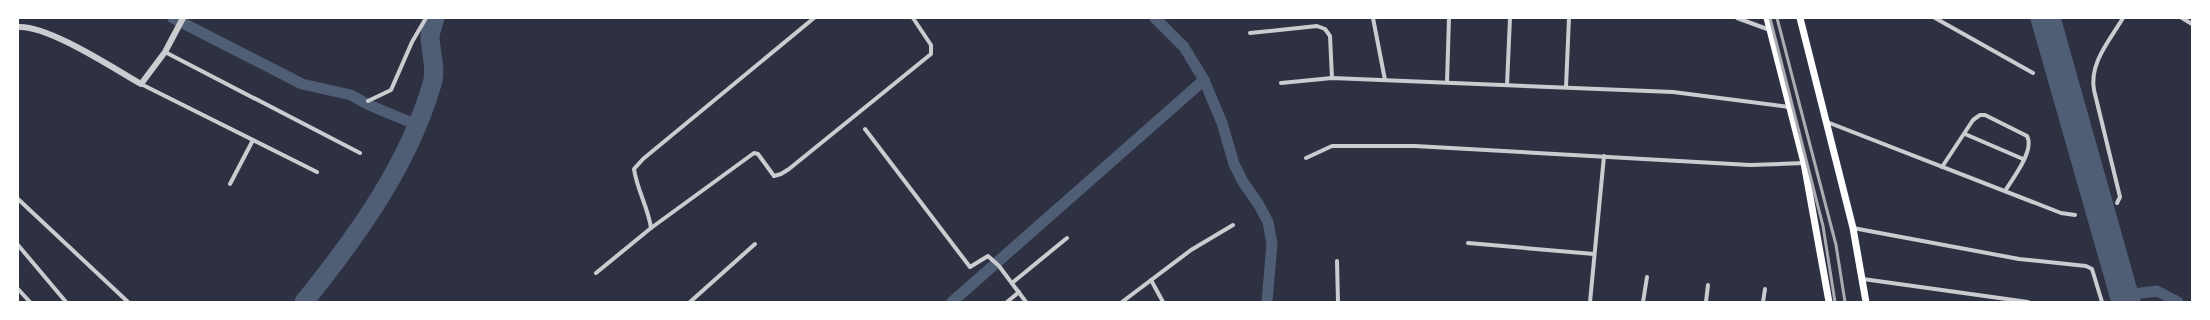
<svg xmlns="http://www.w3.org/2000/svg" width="2210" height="320" viewBox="0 0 2210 320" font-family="'Libre Baskerville',serif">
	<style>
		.water { fill: #4f5d75 }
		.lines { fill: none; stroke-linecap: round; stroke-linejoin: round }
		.canal { stroke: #4f5d75; stroke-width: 11 }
		.river { stroke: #4f5d75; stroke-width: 19 }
		.minor { stroke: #caccd0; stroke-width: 4 }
		.tertiary { stroke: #caccd0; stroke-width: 6 }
		.primary { stroke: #fff; stroke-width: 7 }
		.rail { stroke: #abadb3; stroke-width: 3 }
	</style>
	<rect width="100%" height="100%" fill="#2d3142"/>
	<polygon class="water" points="2030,18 2061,18 2141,302 2111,302"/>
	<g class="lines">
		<g class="canal">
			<polyline points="173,18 302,84 351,95 369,105 417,125"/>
			<polyline points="1155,18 1184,47 1204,80 1222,123 1234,164 1243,182 1259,205 1268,222 1272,244 1267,302"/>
			<polyline points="2126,295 2157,291 2178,302"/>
			<polyline points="952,302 1204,80"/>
		</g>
		<path class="river" d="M304,302C357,236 408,166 432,84C437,70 430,50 430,36C431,30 433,24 435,18"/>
		<g class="minor">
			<polyline points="1373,18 1385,80"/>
			<polyline points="1737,18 1770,30"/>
			<polyline points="1935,18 2033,73"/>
			<polyline points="2182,18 2192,24"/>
			<polyline points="1250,33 1317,26 1325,29 1330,36 1332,78"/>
			<polyline points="165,52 360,153"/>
			<polyline points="1447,82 1449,18"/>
			<polyline points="1281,83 1332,78 1673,92 1789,107"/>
			<polyline points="141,84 317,172"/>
			<polyline points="1507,85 1510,18"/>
			<polyline points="1566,87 1569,18"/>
			<polyline points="368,101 391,90 412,42 426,18"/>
			<polyline points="1827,122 2061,213 2075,215"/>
			<polyline points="865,129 970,267 988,256 999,266 1026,302"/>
			<polyline points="1965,134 2023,159"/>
			<polyline points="1306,158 1332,146 1415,146 1750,165 1804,163"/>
			<path d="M1942,167L1973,120L1980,115H1985L2027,136C2035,150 2013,178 2005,191"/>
			<polyline points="230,184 253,140"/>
			<polyline points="18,199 128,302"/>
			<path d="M2117,203L2120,197L2094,90C2089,63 2110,40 2123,18"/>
			<polyline points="651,228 754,153 758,154 774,176 781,174 789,169 931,54 931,45 913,18"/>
			<polyline points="1853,228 2019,259 2086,266 2092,269 2102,302"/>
			<polyline points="1468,243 1594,254"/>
			<polyline points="18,245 66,302"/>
			<polyline points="1337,261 1338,302"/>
			<path d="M596,273L651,228C648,207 637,190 634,169L643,159L814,18"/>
			<polyline points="1863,279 2028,302"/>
			<polyline points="1151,280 1163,302"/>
			<polyline points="1012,283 1067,238"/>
			<polyline points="18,289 30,302"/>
			<polyline points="690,302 755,244"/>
			<polyline points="1007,302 1019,292"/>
			<polyline points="1122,302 1191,250 1233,225"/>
			<polyline points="1590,302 1604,156"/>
			<polyline points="1643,302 1647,277"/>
			<polyline points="1706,302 1708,285"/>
			<polyline points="1763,302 1765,289"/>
		</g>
		<path class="tertiary" d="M18,27C48,25 113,68 141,84L165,52L183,18"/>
		<g class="primary">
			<polyline points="1767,18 1804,163 1829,302"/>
			<polyline points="1800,18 1853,228 1866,302"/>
		</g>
		<g class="rail">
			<polyline points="1770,18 1823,226 1835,302"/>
			<polyline points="1777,18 1836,245 1845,302"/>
		</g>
	</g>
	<rect width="2210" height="320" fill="none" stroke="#ffffff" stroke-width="38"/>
</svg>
